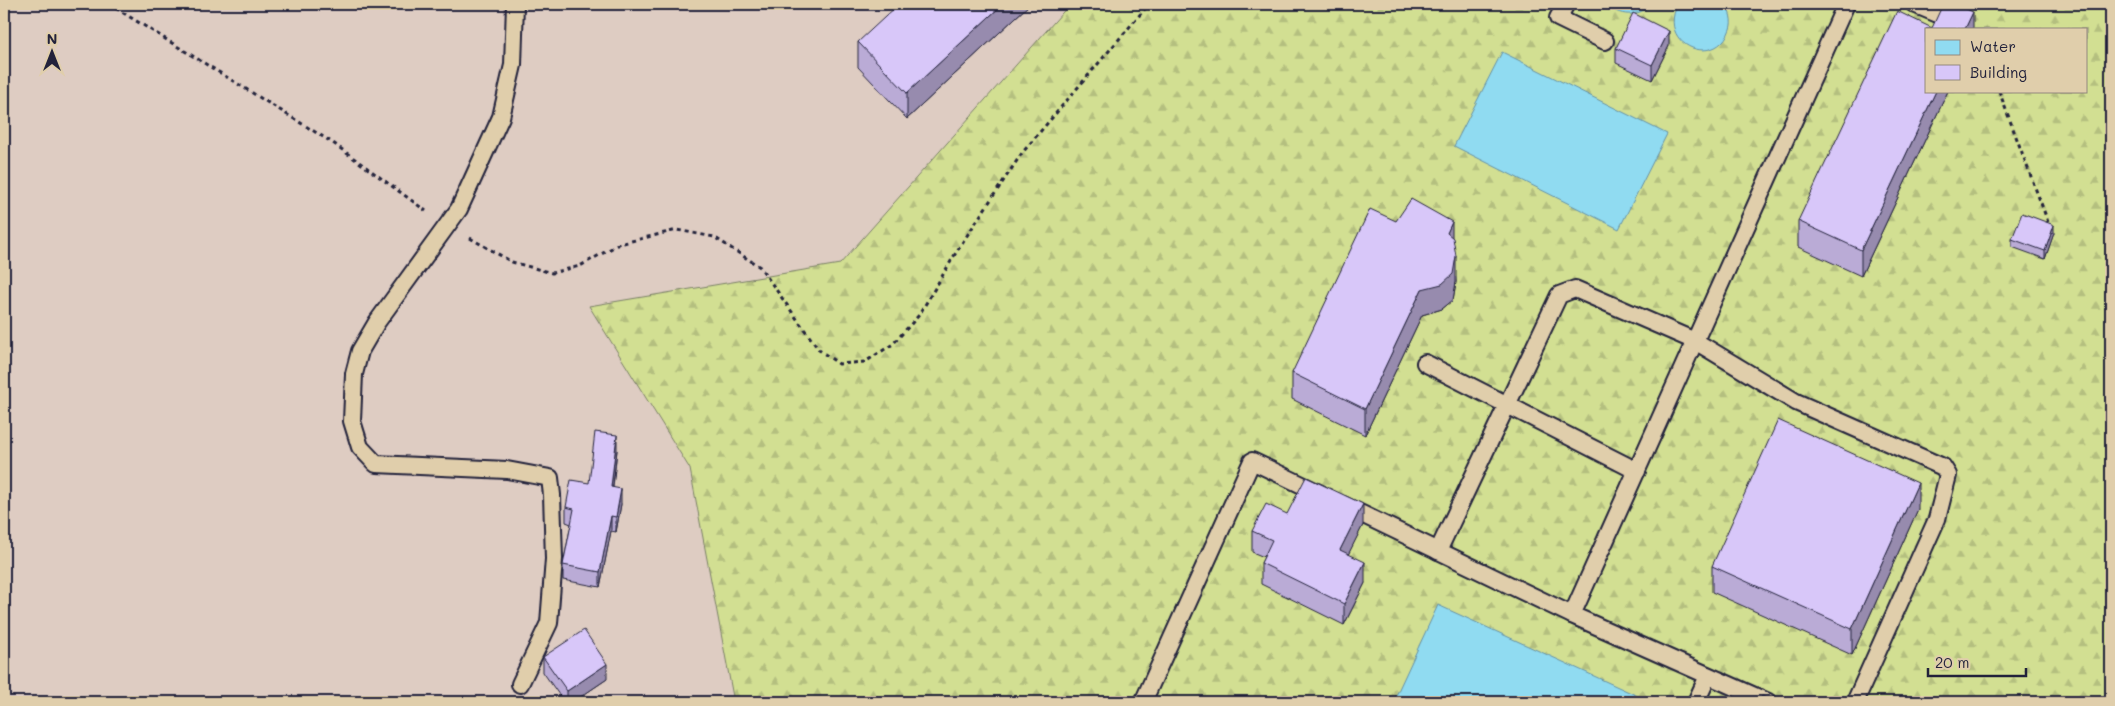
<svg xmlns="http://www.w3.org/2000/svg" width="2115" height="706" viewBox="0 0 2115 706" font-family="Mali,sans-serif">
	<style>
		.forest { fill: url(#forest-firs); stroke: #7a8066; fill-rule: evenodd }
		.water { fill: #90dbf1; stroke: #6491a8 }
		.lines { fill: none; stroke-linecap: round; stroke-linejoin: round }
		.service-casing { stroke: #22223b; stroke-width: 20 }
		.path { stroke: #22223b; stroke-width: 3; stroke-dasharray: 4 4; stroke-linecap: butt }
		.service { stroke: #e0ceab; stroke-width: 16 }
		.wall { fill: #baabd6; stroke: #22223b }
		.shaded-wall { fill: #978bae; stroke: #22223b }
		.building { fill: #d8c7f9; stroke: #22223b }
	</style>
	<defs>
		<pattern id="forest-firs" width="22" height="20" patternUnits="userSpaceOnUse" patternTransform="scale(1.25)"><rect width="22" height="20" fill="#d2df92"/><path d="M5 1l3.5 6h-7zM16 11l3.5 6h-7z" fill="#b4bf7f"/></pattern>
	</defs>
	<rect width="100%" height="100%" fill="#deccc2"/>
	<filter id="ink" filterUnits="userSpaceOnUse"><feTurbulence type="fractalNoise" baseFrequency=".02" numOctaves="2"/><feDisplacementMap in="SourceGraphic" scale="10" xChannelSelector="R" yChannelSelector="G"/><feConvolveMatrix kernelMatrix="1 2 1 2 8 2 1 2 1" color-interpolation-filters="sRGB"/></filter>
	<g filter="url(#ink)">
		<path class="forest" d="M1070,4H2111V702H734L690,469L589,306L840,264ZM1926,29H2086V91H1926Z"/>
		<g class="water">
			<path d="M1606,4H1651C1638,18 1619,17 1606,4Z"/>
			<path d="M1678,4H1725C1730,11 1733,21 1730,29C1716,70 1656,45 1678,4Z"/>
			<polygon points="1502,52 1667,134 1619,229 1454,146"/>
			<polygon points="1438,605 1651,702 1393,702"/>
		</g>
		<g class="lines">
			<defs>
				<g id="service">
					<polyline points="515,4 513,65 501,117 459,209 377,322 360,351 354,374 352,421 360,447 376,464 507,470 550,478 552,495 554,559 549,623 520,684"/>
					<polyline points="1566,4 1558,18 1605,41"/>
					<polyline points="1914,4 1957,22"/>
					<polyline points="1425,363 1637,471"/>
					<polyline points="1343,505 1572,615 1768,702"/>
					<polyline points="1438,551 1559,295 1575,289 1695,341 1796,402 1943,467 1948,475 1937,519 1855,702"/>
					<polyline points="1572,615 1846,4"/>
					<polyline points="1143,702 1252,461 1321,494"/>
					<polyline points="1696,702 1708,676"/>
				</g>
			</defs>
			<use href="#service" class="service-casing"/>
			<g class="path">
				<polyline points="109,4 333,143 426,211"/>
				<polyline points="1999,91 2048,222"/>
				<polyline points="470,238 512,262 552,273 580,266 619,244 677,230 714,237 760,267 819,350 839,364 865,362 893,344 919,315 960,246 1022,153 1149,4"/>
			</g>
			<use href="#service" class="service"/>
		</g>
		<g class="wall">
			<polygon points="1030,4 907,119 858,67 858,42"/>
			<polygon points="1538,4 1553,4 1550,10"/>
			<polygon points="1932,28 1973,29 1926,91 1948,91 1861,276 1798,247 1798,221"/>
			<polygon points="1669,46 1652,80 1616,63 1616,48"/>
			<polygon points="1396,221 1452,238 1456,282 1453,300 1442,309 1422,315 1365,435 1292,399 1292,373"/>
			<polygon points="2054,233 2045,259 2012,247 2012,239"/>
			<polygon points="617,450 613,487 621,504 616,532 611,531 600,587 563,580 563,565 571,524 566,522 566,507 589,483"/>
			<polygon points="1918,509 1852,655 1712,592 1712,566"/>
			<polygon points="1287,514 1363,525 1348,554 1365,583 1344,625 1261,584 1261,563 1264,557 1252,552 1252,531"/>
			<polygon points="543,657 607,679 573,702 564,702 543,672"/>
		</g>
		<g class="shaded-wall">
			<polygon points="1003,4 1030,4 907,119 907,93"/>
			<polygon points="1550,4 1553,4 1550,10"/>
			<polygon points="1973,12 1973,29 1965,29"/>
			<polygon points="1669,31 1669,46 1652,80 1652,65"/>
			<polygon points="1936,91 1948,91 1861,276 1861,250"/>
			<polygon points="1452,222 1452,248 1447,233"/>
			<polygon points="2054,225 2054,233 2045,259 2045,251"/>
			<polygon points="1456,256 1456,282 1453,300 1442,309 1422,315 1365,435 1365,409 1422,289"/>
			<polygon points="617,435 617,450 611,502 611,487"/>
			<polygon points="1918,483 1918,509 1852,655 1852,629"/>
			<polygon points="621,489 621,504 616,532 616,517"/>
			<polygon points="1363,504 1363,525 1340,571 1340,550"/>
			<polygon points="611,516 611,531 600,587 600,572"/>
			<polygon points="1365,562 1365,583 1344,625 1344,604"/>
			<polygon points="607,664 607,679 573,702 567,702 567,691"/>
		</g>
		<g class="building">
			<polygon points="899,4 1003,4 907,93 858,42"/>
			<polygon points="1943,4 1955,4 1973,12 1965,29 1926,29 1926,91 1936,91 1861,250 1798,221 1897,11 1932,28"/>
			<polygon points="1633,13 1669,31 1652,65 1616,48"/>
			<polygon points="1411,199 1452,222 1447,233 1453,238 1456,256 1453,274 1442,284 1422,289 1365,409 1292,373 1370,209 1396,221"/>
			<polygon points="2022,213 2054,225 2045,251 2012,239"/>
			<polygon points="1778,420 1918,483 1852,629 1712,566"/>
			<polygon points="595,432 617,435 611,487 621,489 616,517 611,516 600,572 563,565 574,509 566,507 571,480 589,483"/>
			<polygon points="1306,477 1363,504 1340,550 1365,562 1344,604 1261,563 1272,540 1252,531 1266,504 1287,514"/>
			<polygon points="584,630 607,664 567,691 543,657"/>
			<polygon points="1762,696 1775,702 1759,702"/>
		</g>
	</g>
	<rect width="2115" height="706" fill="none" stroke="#e0ceab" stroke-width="20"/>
	<rect x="10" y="10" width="2095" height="686" fill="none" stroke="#22223b" stroke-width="2" filter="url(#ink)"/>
	<rect x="1925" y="28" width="162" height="65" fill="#e0ceab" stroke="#94897e"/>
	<rect x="1935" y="40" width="25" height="15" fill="#90dbf1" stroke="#94897e"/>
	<text x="1970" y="52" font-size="15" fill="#22223b">Water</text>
	<rect x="1935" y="65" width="25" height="15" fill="#d8c7f9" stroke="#94897e"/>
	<text x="1970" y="78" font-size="15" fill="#22223b">Building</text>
	<g transform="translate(52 52)" stroke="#e0ceab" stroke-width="4" paint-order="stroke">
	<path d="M0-4L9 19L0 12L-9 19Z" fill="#22223b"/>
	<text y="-8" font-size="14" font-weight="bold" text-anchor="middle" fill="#22223b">N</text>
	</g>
	<path d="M1928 668v8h98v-8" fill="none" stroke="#22223b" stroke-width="2.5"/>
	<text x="1935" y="668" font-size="15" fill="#22223b" stroke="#e0ceab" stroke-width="4" paint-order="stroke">20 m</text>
</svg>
